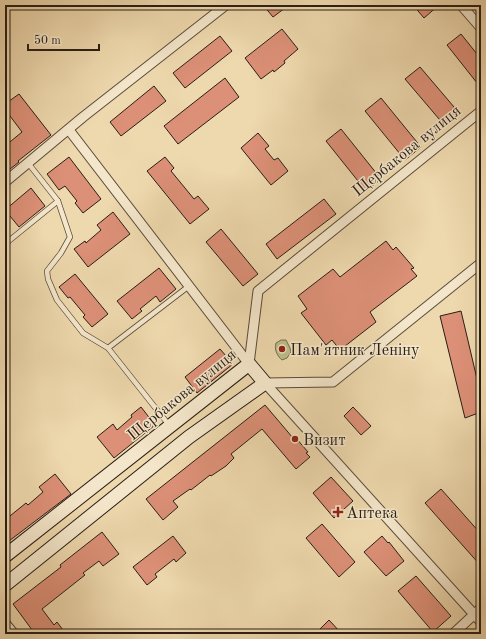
<svg xmlns="http://www.w3.org/2000/svg" width="486" height="639" viewBox="0 0 486 639" font-family="'Old Standard TT',serif">
	<style>
		.green { fill: #bbbe88; stroke: #726e4f }
		.building { fill: #dc9077; stroke: #291e16 }
		.lines { fill: none; stroke-linecap: round; stroke-linejoin: round }
		.lane-casing { stroke: #5a4c3c; stroke-width: 6 }
		.street-casing { stroke: #5a4c3c; stroke-width: 11 }
		.secondary-casing { stroke: #291e16; stroke-width: 15 }
		.lane { stroke: #f4e6ca; stroke-width: 4.5 }
		.street { stroke: #f4e6ca; stroke-width: 9 }
		.secondary { stroke: #f4e6ca; stroke-width: 13 }
		.poi-dot { fill: #8f2418; stroke: #f4e6ca; stroke-width: 1.5 }
		.labels { text-anchor: middle; stroke-width: 3; stroke-linejoin: round; paint-order: stroke }
		.street-label { font-size: 16px; fill: #291e16; stroke: #f4e6ca }
		.poi-label { font-size: 16px; fill: #291e16; stroke: #f4e6ca; text-anchor: start }
	</style>
	<rect width="100%" height="100%" fill="#eed8ad"/>
	<filter id="stains"><feTurbulence type="fractalNoise" baseFrequency=".005" numOctaves="4"/><feColorMatrix values="0 0 0 0 .2 0 0 0 0 .09 0 0 0 0 .02 0 0 0 .5 -.17"/></filter>
	<radialGradient id="worn" r=".72"><stop offset=".6" stop-color="#630" stop-opacity="0"/><stop offset="1" stop-color="#630" stop-opacity=".3"/></radialGradient>
	<path class="green" d="M281,340H286L290,348L291,352L287,358L282,360C277,356 274,349 276,343Z"/>
	<g class="building">
		<polygon points="263,5 289,5 273,17"/>
		<polygon points="413,5 439,5 424,18"/>
		<polygon points="282,29 298,49 284,61 285,63 274,72 273,70 261,79 245,58"/>
		<polygon points="461,34 481,59 481,88 447,45"/>
		<polygon points="220,36 232,51 185,88 173,73"/>
		<polygon points="420,67 460,114 445,126 405,79"/>
		<polygon points="225,78 239,97 178,144 164,126"/>
		<polygon points="154,86 166,101 121,136 110,122"/>
		<polygon points="19,94 51,135 18,161 19,162 5,173 5,146 22,132 10,116 8,118 5,113 5,104"/>
		<polygon points="381,98 421,147 405,160 365,111"/>
		<polygon points="341,129 381,179 366,191 326,141"/>
		<polygon points="258,133 269,146 265,149 274,160 278,158 288,171 271,185 241,148"/>
		<polygon points="69,157 101,199 83,213 75,203 77,201 65,186 59,190 47,174"/>
		<polygon points="165,157 174,168 171,171 194,199 198,196 209,209 190,224 147,171"/>
		<polygon points="31,188 45,206 19,227 5,210"/>
		<polygon points="324,199 336,214 277,259 266,244"/>
		<polygon points="113,212 130,234 88,267 74,249 85,241 86,243 101,230 97,225"/>
		<polygon points="221,229 258,274 243,286 206,242"/>
		<polygon points="386,241 393,250 396,247 414,268 411,269 417,276 370,312 376,322 340,350 332,340 326,345 301,313 307,309 298,296 333,269 340,277"/>
		<polygon points="159,268 176,289 160,302 156,296 140,309 142,311 132,319 117,301"/>
		<polygon points="75,274 108,314 92,327 83,317 85,315 70,297 68,298 59,287"/>
		<polygon points="461,311 481,396 481,412 465,418 440,316"/>
		<polygon points="220,349 233,364 197,393 185,377"/>
		<polygon points="265,405 293,438 295,437 308,452 306,453 310,457 296,469 262,429 231,454 234,458 226,466 211,476 210,475 191,490 190,489 173,501 178,507 163,520 146,499"/>
		<polygon points="141,407 155,425 114,458 97,437 113,424 117,430 132,417 131,415"/>
		<polygon points="353,407 371,426 361,435 344,416"/>
		<polygon points="55,474 71,494 5,544 5,520 26,503 28,505 43,492 39,487"/>
		<polygon points="331,477 353,501 334,518 313,493"/>
		<polygon points="441,489 481,534 481,566 425,503"/>
		<polygon points="322,524 355,562 339,577 306,538"/>
		<polygon points="102,532 119,554 103,566 99,561 83,573 85,575 42,609 54,625 57,622 66,634 35,634 13,604 61,567 60,565"/>
		<polygon points="173,536 186,553 176,562 174,559 155,574 157,577 147,585 133,567"/>
		<polygon points="382,536 388,543 389,542 404,561 386,576 364,552"/>
		<polygon points="416,576 451,616 433,632 398,591"/>
		<polygon points="329,620 342,634 315,634"/>
	</g>
	<g class="lines">
		<defs>
			<g id="lane">
				<polyline points="28,163 58,201 70,237 61,253 47,271 48,279 57,300 83,333 108,348 169,425"/>
				<polyline points="5,244 58,201"/>
				<polyline points="108,348 189,286"/>
			</g>
			<g id="street">
				<polyline points="461,5 481,28"/>
				<polyline points="69,130 249,364"/>
				<polyline points="5,182 83,117 226,5"/>
				<polyline points="249,364 258,291 481,111"/>
				<polyline points="265,383 481,622"/>
				<polyline points="265,383 333,382 481,263"/>
				<polyline points="5,623 14,634"/>
				<polyline points="453,634 481,608"/>
			</g>
			<polyline id="secondary" points="5,556 249,364 265,383 189,437 5,585"/>
		</defs>
		<use href="#lane" class="lane-casing"/>
		<use href="#street" class="street-casing"/>
		<use href="#secondary" class="secondary-casing"/>
		<use href="#lane" class="lane"/>
		<use href="#street" class="street"/>
		<use href="#secondary" class="secondary"/>
	</g>
	<g class="poi-dot">
		<circle cx="282" cy="349" r="4"/>
		<circle cx="295" cy="439" r="4"/>
		<path d="M336 506h4v4h4v4h-4v4h-4v-4h-4v-4h4z"/>
	</g>
	<g class="labels">
		<g class="street-label">
			<text transform="translate(406 150) rotate(-39)" y="6">Щербакова вулиця</text>
			<text transform="translate(181 394) rotate(-39)" y="6">Щербакова вулиця</text>
		</g>
		<g class="poi-label">
			<text x="290" y="355">Пам'ятник Леніну</text>
			<text x="303" y="445">Визит</text>
			<text x="346" y="518">Аптека</text>
		</g>
	</g>
	<rect width="486" height="639" fill="none" stroke="#eed8ad" stroke-width="20"/>
	<rect x="6" y="6" width="474" height="627" fill="none" stroke="#291e16" stroke-width="2"/>
	<rect x="10" y="10" width="466" height="619" fill="none" stroke="#291e16"/>
	<path d="M28 44v6h71v-6" fill="none" stroke="#291e16" stroke-width="2"/>
	<text x="34" y="44" font-size="12" fill="#291e16" stroke="#f4e6ca" stroke-width="3" paint-order="stroke">50 m</text>
	<rect width="100%" height="100%" filter="url(#stains)"/>
	<rect width="100%" height="100%" fill="url(#worn)"/>
</svg>
